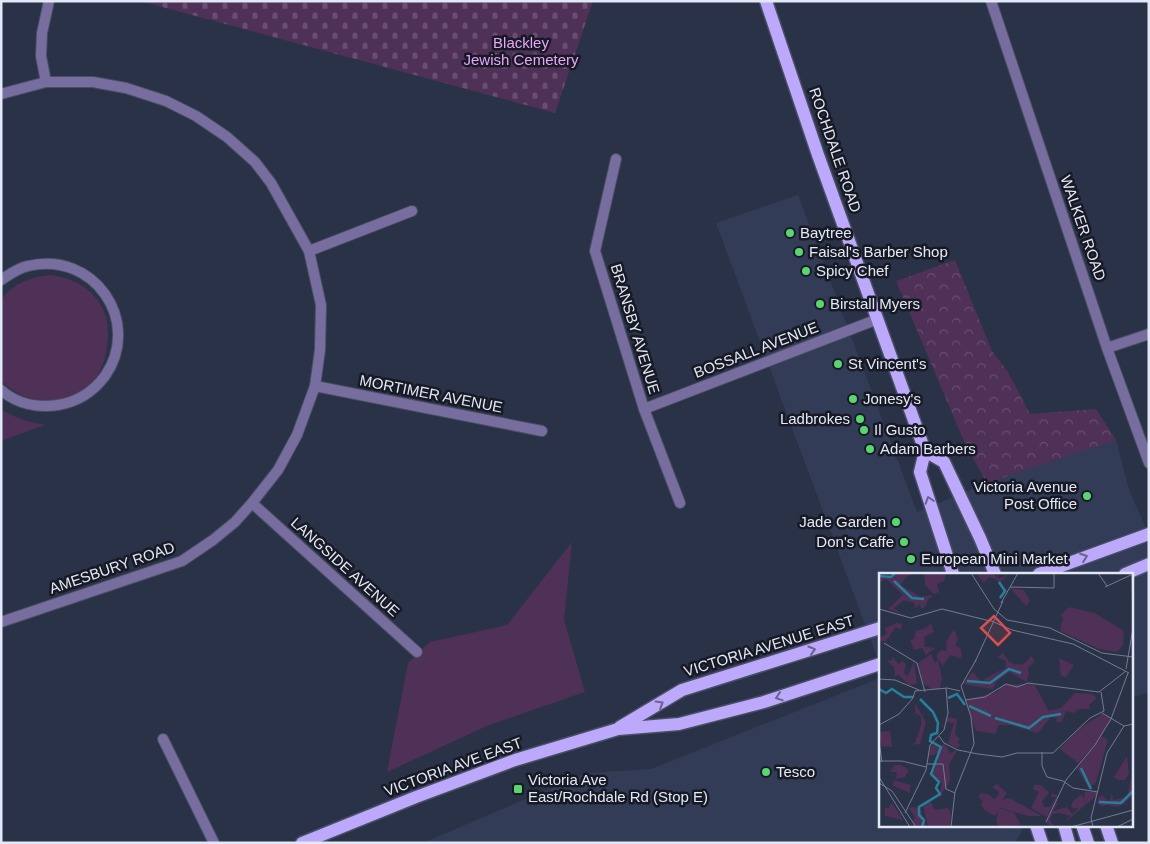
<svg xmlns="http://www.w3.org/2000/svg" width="1150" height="844" viewBox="0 0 1150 844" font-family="Helvetica,sans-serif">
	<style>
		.built { fill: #333c57 }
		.green { fill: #4f3057 }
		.cemetery { fill: url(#cemetery-stones) }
		.park { fill: url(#park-crowns) }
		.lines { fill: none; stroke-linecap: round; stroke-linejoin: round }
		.street-casing { stroke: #484f64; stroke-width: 12 }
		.primary-casing { stroke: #484f64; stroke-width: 15 }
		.street { stroke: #786d9f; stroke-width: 10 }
		.primary { stroke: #bca9fc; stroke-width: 12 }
		.oneway { stroke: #6a6290 }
		.poi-dot { fill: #5ad56f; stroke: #171a24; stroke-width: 2 }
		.labels { text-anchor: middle; stroke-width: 5; stroke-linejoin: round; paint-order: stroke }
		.park-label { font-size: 15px; fill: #eaa4fd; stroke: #171a24 }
		.street-label { font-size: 15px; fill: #e3e8f7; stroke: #171a24 }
		.poi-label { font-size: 15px; fill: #e3e8f7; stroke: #171a24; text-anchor: start }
		.inset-river { fill: none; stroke: #268099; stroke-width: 2.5 }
		.inset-road { fill: none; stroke: #747b8e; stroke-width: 1 }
		.view { fill: #d94e51; fill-opacity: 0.15; stroke: #d94e51; stroke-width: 2.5 }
		.inset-edge { fill: none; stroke: #e3e8f7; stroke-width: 2.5 }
	</style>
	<defs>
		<pattern id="cemetery-stones" width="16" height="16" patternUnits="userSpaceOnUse" patternTransform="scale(1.25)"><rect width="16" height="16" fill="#4f3057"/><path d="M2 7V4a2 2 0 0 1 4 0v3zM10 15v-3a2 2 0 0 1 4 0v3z" fill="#684e70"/></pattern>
		<pattern id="park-crowns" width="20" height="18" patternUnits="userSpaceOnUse" patternTransform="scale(1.25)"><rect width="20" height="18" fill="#4f3057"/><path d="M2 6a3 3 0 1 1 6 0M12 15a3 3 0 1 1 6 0" fill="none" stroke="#684e70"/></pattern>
	</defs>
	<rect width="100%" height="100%" fill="#2a3248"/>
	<g class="built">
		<polygon points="798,195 917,512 987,483 1116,440 1129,490 1149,535 1149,692 1131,698 1131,574 880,574 880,665 716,223"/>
		<polygon points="880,678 880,825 1025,825 1015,843 423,843 587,773 651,769"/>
	</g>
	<g class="green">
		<path d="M51,275C93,281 116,311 106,353C104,362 101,371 96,378C92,385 85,389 79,393C52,407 23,402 1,381V300C13,283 31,277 51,275Z"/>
		<path d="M1,409C15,418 29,422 45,425L1,441Z"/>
		<polygon points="572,542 564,620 585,692 489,725 387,772 408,663 430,642 507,625"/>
	</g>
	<polygon class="cemetery" points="140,1 593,1 555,113"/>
	<polygon class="park" points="955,260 992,351 1008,372 1030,414 1096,409 1116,440 987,483 966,446 896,281"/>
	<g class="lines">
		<defs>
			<g id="street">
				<polyline points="991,1 1107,348 1149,463"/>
				<polyline points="46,82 41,56 42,33 49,1"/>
				<polyline points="1,94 46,82 93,82 126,88 166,101 196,116 227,137 255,162 271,183 309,251 321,305 320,350 315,386 297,435 278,470 252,503 235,522 213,540 182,561 1,622"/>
				<polyline points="616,159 595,251 644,409 680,503"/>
				<polyline points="309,251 412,211"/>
				<path d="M1,280C10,274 18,268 28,266C93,250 143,321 105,376C93,392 77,402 58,405C38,408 17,404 1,390"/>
				<polyline points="1107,348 1149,334"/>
				<polyline points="315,386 542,431"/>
				<polyline points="644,409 878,319"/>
				<polyline points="252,503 417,652"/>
				<polyline points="163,739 214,843"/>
			</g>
			<g id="primary">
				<polyline points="766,1 818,155 925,451 920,472 953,574"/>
				<polyline points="925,451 944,462 980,538 995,574"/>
				<polyline points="1039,574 1149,534"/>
				<polyline points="1125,574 1149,564"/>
				<polyline points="620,727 682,690 880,628"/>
				<polyline points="1036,825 1042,843"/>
				<polyline points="1064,825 1069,843"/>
				<polyline points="1082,825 1088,843"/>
				<polyline points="1106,825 1112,843"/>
				<polyline points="302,843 416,797 515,760 618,729 679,724 764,702 880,664"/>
			</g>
		</defs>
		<use href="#street" class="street-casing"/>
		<use href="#primary" class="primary-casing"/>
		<use href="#street" class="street"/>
		<use href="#primary" class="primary"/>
	</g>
	<defs><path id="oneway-chevron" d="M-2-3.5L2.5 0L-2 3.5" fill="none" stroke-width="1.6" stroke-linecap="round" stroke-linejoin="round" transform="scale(1.25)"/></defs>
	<g class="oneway">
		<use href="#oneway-chevron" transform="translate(929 500) rotate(-108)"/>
		<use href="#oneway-chevron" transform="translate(1084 557) rotate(-20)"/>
		<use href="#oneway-chevron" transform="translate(812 650) rotate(-17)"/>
		<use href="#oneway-chevron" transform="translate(779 697) rotate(162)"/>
		<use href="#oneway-chevron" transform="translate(660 704) rotate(-31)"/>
	</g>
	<g class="poi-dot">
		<circle cx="790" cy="233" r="5"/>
		<circle cx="799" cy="252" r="5"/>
		<circle cx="806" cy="271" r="5"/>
		<circle cx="820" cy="304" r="5"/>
		<circle cx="838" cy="364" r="5"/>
		<circle cx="853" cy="399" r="5"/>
		<circle cx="860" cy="419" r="5"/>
		<circle cx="864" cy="430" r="5"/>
		<circle cx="870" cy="449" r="5"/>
		<circle cx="1087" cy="496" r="5"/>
		<circle cx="896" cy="522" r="5"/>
		<circle cx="904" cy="542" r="5"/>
		<circle cx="911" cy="559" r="5"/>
		<circle cx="766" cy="772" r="5"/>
		<rect x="513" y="784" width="10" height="10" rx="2.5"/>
	</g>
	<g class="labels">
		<g class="park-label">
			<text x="521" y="48">Blackley<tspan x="521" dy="17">Jewish Cemetery</tspan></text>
		</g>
		<g class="street-label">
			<text transform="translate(835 150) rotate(71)" y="5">ROCHDALE ROAD</text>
			<text transform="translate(1083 228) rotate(71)" y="5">WALKER ROAD</text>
			<text transform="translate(635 329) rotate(73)" y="5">BRANSBY AVENUE</text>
			<text transform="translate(756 350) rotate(-21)" y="5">BOSSALL AVENUE</text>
			<text transform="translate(431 394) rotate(11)" y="5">MORTIMER AVENUE</text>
			<text transform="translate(345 567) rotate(42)" y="5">LANGSIDE AVENUE</text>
			<text transform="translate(112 568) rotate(-19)" y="5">AMESBURY ROAD</text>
			<text transform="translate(769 646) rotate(-17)" y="5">VICTORIA AVENUE EAST</text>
			<text transform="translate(453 767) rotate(-20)" y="5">VICTORIA AVE EAST</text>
		</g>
		<g class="poi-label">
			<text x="800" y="238">Baytree</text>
			<text x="809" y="257">Faisal's Barber Shop</text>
			<text x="816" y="276">Spicy Chef</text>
			<text x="830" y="309">Birstall Myers</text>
			<text x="848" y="369">St Vincent's</text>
			<text x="863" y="404">Jonesy's</text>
			<text x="850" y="424" text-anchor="end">Ladbrokes</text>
			<text x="874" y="435">Il Gusto</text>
			<text x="880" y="454">Adam Barbers</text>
			<text x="1077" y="492" text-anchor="end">Victoria Avenue<tspan x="1077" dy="17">Post Office</tspan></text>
			<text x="886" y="527" text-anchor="end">Jade Garden</text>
			<text x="894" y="547" text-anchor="end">Don's Caffe</text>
			<text x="921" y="564">European Mini Market</text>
			<text x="776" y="777">Tesco</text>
			<text x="528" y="785">Victoria Ave<tspan x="528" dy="17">East/Rochdale Rd (Stop E)</tspan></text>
		</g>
	</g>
	<g transform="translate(879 573)">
		<rect width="254" height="254" fill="#2a3248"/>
		<path d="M131,15L145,17L151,28L147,33ZM190,34L216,40L245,58L244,72L238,79L220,76L181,58L184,44L181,43ZM124,80L130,89L137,92L145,91L152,83L156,88L149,95L150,102L147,105L140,91L128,94L111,107L102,108L126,95L127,88L118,84ZM15,207L31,212V220L13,212ZM120,235L135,240L142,252L119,254L117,246Z" fill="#4f3057"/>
		<path d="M97,0H114L120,6L131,0L121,9L129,18L126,20L117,6L110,4L105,10ZM18,50L23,51L22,57L17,54L7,68H0L1,64L8,61L6,55ZM52,81L56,90L59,87L63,105L61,115L54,117L44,110L39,90ZM148,89H155L149,94L148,109L130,99L117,109L114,116L119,117L83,111L94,99L102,108L111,107L129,94L140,91L145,100L147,94L143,92ZM36,130L47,149L41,171L30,172L36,170L42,152V143L36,140ZM254,196V235L252,224L246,229L250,234L245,230L239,234L226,232L224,234L218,230L216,236L219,225L223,222L230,229L233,220L234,227L248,224Z" fill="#4f3057"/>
		<path d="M200,156L217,170L199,190L181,176Z" fill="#4f3057"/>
		<path d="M16,0H37L27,4L21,12L42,24L52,22L54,24L49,26L47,33L42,36L41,31L37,35L35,30L25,27L15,35L23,41L9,36L24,22L7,6L0,10V3L11,4ZM45,0H67L65,8L58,11L60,19L55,21L46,12ZM52,50L55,59L46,63L45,74L56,75L47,82L43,75L35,77L31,67L35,66L37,58L47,55ZM75,56L79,66L76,72L82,76L83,86L71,82L64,93L57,83L62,77L68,78L67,69ZM13,84L20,91L23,88L27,91L25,100L29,103L35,88L38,111L30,112L19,101L16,104L15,94L8,88L13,87ZM180,85L195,92L187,104L182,103ZM155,111L170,138L182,135L196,120L213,121L218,125L210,132L211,136H199L195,140L187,138L183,149H177L178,145L172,144L159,160L131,152H119L117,161L97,158L87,127L118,119L125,112ZM223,141L232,146L217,170L200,156ZM68,144L78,146L76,161L81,166L78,170L82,172L78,175L69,170L75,150L67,149ZM11,158L13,174L2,173L0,159ZM223,163L229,167L217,209L210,216L198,195ZM65,170L71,180L78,177L70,192L71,208L60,225L63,210L53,201L59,189V180L50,183L52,171L62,175ZM248,183L250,200L246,207H239L235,204ZM15,192H22L30,197L26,204L17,206L18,199H11ZM118,211L128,220L123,227L130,225L163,243H149L121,235L116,243L105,237L102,232L104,228L99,224L102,220L111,222L114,226L118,224L120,219L113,214ZM155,212H162L170,220L163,228L165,234H171L177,224H172L173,220L179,223L168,244L152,235L160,219L154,216ZM206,219H218L217,223L185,250L191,243L181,240L173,241L171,247L175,254L167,250L177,229L179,230L174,238L188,234L193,241L199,236L192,234L194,228L202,222L205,225ZM52,229L55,237L69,235L72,240L71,254H49L44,232ZM11,231H14L24,247L6,243V235H10ZM34,234L41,235L48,254H37L33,249L36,245L30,235Z" fill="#4f3057"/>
		<path class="inset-river" d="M0,3L12,4L16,0M15,8L33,25L45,26M120,9L126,18L121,25M88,108L111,110L130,96L142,100M0,116L7,120L13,116L25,124H34M69,125L78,121L86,132M41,126L54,139L59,150L58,160L52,162L51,168L62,174L52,201L60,209L57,215L61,221L40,234V242L45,247L43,254M90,133L112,143M116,145L150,155L164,144L182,141M202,195L212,216M220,229L242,230L254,218"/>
		<path class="inset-road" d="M92,0L115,36L128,47L171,55L223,80L254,84M219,0L228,13M131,14L175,15V0M226,14L252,2M122,30L139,0M0,36L32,45L63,36L111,48M110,47L133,57L194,71L250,100M5,70L38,90L46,119M96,89L124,28M247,96L254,55L253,0M0,106L16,107L40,117M86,127L106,124L127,111L138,114L149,110L220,119L247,98M223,140L245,153L254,151M0,152L20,141L34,125L36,118L68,115L81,118M60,163L65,170L79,177L99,181L123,184L138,180H174L211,145L225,138L222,119M0,168L3,189M163,179V193L168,204L184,208L194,215L219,219M0,188H23L47,194M48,191H64L67,216L76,220M0,204L31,254M0,210L13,218L37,254M26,240L47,197L51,172L65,157L69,140L67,115M167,249L187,207L216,172L232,146L249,100M72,254L76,219L95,171L92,144L82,113L97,87M192,254L254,237M214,254L212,245L228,180L245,153M238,254L254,246"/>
		<path class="view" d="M115,43L131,60L119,72L102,55Z"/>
		<rect width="254" height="254" class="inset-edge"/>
	</g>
	<rect width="1150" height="844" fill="none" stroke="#e3e8f7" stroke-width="5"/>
</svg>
